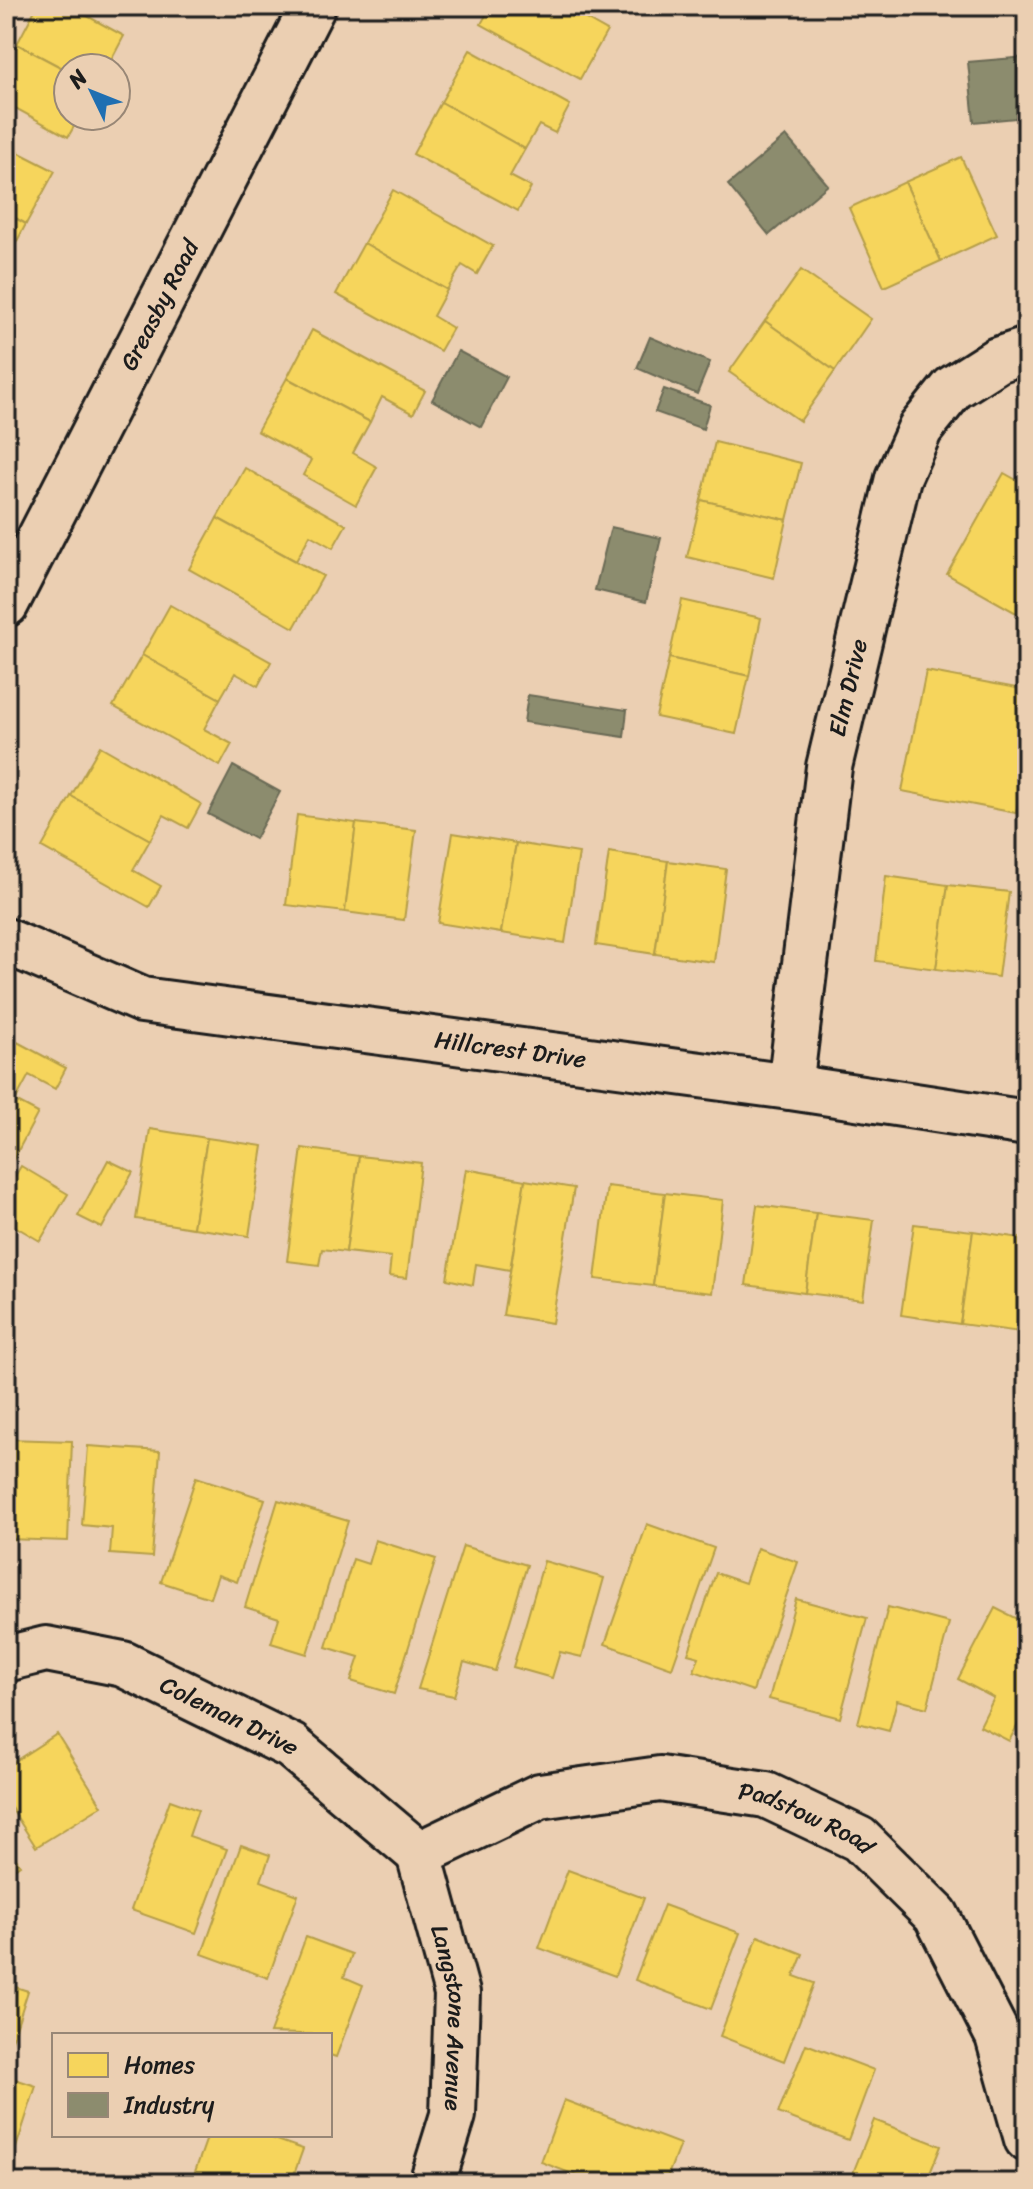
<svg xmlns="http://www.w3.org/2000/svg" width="1033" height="2189" viewBox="0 0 1033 2189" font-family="Sriracha,sans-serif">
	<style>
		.homes { fill: #f6d55c; stroke: #b59e49; stroke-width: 2 }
		.industry { fill: #8c8c6e; stroke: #6a6a55; stroke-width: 2 }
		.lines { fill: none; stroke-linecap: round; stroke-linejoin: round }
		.street-casing { stroke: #1c1c1c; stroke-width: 50 }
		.secondary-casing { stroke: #1c1c1c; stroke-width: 50 }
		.street { stroke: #ebcfb2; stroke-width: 44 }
		.secondary { stroke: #ebcfb2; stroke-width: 44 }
		.labels { text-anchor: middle; stroke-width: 8; stroke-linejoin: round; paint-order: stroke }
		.street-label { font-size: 24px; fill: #1c1c1c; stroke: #ebcfb2 }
	</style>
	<rect width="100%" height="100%" fill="#ebcfb2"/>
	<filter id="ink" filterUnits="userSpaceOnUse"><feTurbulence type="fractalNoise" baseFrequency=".0125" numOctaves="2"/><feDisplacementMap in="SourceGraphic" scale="16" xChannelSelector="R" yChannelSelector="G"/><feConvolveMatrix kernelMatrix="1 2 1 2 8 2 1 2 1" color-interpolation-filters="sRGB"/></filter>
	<g filter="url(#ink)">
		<g class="homes">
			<polygon points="37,6 69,6 124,36 107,68 68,68 68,71 17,44"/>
			<polygon points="491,6 591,6 584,18 607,31 580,79 481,24"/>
			<polygon points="17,44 68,71 68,116 80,116 68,137 6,103 6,64"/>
			<polygon points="470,50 570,105 555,133 539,125 525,149 441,102"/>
			<polygon points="441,102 525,149 510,176 531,187 518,211 413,154"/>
			<polygon points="6,146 55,171 26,224 6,213"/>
			<polygon points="961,157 997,235 941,261 905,182"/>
			<polygon points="905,182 941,261 884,287 849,208"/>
			<polygon points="393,190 493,246 477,274 462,265 447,290 364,243"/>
			<polygon points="6,213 26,224 6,262"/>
			<polygon points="364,243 447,290 433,316 453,328 440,351 336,294"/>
			<polygon points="801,270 871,319 835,371 765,321"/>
			<polygon points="765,321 835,371 800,421 729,372"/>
			<polygon points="312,330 425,391 413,414 382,397 370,422 287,378"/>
			<polygon points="287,378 370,422 353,453 377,467 356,505 303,475 311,460 257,431"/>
			<polygon points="715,442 801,463 787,520 701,500"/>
			<polygon points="245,468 346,525 333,548 310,535 296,561 217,518"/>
			<polygon points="1004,473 1027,486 1027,619 947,574"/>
			<polygon points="701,500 787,520 774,578 687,557"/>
			<polygon points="217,518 323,576 294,628 189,569"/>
			<polygon points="682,600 761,618 749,676 669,658"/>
			<polygon points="170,605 271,662 258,686 235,673 220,699 142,655"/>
			<polygon points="142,655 220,699 204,729 232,744 220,766 113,706"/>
			<polygon points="669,658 749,676 736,734 656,717"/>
			<polygon points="926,671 1027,690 1027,759 1016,813 902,791"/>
			<polygon points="100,746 201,804 188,828 164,815 150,840 71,796"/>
			<polygon points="71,796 150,840 133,870 161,886 149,907 42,847"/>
			<polygon points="297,815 356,823 345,912 286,905"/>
			<polygon points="356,823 416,830 404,920 345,912"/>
			<polygon points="453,833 516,843 501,933 438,923"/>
			<polygon points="516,843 579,853 565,943 501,933"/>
			<polygon points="609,852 668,861 655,954 596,945"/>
			<polygon points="668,861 726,869 714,962 655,954"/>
			<polygon points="886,876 948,885 936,969 876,961"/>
			<polygon points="948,885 1009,892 998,977 936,969"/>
			<polygon points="6,1036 66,1068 55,1089 29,1075 15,1101 6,1096"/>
			<polygon points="6,1096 38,1113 10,1166 6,1164"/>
			<polygon points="150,1129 207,1138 193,1228 136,1219"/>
			<polygon points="207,1138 263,1146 249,1236 193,1228"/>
			<polygon points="302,1148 359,1156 346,1252 322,1249 319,1265 287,1261"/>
			<polygon points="359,1156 421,1163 407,1278 389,1276 391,1257 346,1252"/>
			<polygon points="108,1160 133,1172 102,1228 78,1216"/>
			<polygon points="21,1166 68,1194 40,1241 6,1221 6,1191"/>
			<polygon points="466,1169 525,1180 510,1270 476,1264 473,1285 447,1279"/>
			<polygon points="525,1180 574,1188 552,1323 503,1315"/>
			<polygon points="607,1186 665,1193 653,1286 595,1279"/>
			<polygon points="665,1193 723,1200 712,1293 653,1286"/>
			<polygon points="757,1205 816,1213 805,1293 746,1285"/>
			<polygon points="816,1213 874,1220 863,1300 805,1293"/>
			<polygon points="914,1224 973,1231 960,1324 901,1315"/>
			<polygon points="973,1231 1027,1239 1027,1276 1020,1332 960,1324"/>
			<polygon points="6,1439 72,1441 68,1541 6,1539"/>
			<polygon points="88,1446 160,1451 152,1557 110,1554 112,1528 82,1525"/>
			<polygon points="196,1477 265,1499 237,1582 218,1575 210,1598 161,1582"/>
			<polygon points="278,1500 348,1521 307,1654 271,1643 279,1618 245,1607"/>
			<polygon points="647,1524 714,1548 672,1668 605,1644"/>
			<polygon points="375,1540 436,1559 394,1694 351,1681 359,1657 326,1647 353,1559 368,1564"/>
			<polygon points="463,1546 527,1565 495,1671 464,1662 454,1696 418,1689"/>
			<polygon points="757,1548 798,1562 753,1691 694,1671 699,1657 688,1654 716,1573 745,1583"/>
			<polygon points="544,1561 604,1578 582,1657 560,1652 552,1678 513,1667"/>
			<polygon points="796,1599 867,1618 840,1718 769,1699"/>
			<polygon points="888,1607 949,1623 927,1708 897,1700 889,1731 858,1723"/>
			<polygon points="995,1608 1027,1624 1027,1708 1009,1741 980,1726 994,1698 958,1679"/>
			<polygon points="57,1734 102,1806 36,1847 6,1800 6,1767"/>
			<polygon points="170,1800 198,1810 189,1836 227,1849 196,1933 131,1910"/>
			<polygon points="6,1844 20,1865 6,1875"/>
			<polygon points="241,1845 270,1855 261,1881 298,1895 268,1978 202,1954"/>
			<polygon points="568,1870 644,1898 615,1976 539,1948"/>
			<polygon points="664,1905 740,1933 711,2009 635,1980"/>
			<polygon points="758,1936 803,1954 794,1976 814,1983 784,2061 720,2036"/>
			<polygon points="306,1937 352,1954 344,1977 363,1985 336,2057 330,2055 330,2035 270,2033"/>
			<polygon points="6,1984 28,1991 8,2053 6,2052"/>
			<polygon points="806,2044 874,2070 848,2140 778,2113"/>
			<polygon points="6,2076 36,2086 14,2154 6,2152"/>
			<polygon points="564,2100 680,2144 665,2183 596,2183 541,2162"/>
			<polygon points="874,2120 941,2146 926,2183 849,2183"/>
			<polygon points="208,2135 263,2135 303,2149 292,2180 299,2183 191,2183"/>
		</g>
		<g class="industry">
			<polygon points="1026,57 1027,117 974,122 968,62"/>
			<polygon points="786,136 828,185 769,235 728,185"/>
			<polygon points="650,337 710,362 697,394 637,368"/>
			<polygon points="458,351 507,377 481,427 432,400"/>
			<polygon points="664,389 710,405 703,429 655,412"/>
			<polygon points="611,527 661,538 646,602 595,590"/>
			<polygon points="528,695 627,710 624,737 524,722"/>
			<polygon points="233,766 280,792 255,839 208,814"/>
		</g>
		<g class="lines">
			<defs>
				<g id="street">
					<path id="s1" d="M6,941L142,1000L790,1087L1027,1123"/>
					<path id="s2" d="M790,1087L829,767L898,478L920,429L953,388L997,360L1027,350"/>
					<path id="s3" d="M6,1659L46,1649L123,1664L291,1746L419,1854"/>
					<path id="s4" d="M419,1854L540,1796L660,1779L766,1795L859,1839L936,1915L998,2036L1027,2139"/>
					<path id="s5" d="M419,1854L457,1993L453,2115L432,2183"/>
				</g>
				<g id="secondary">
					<path id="s6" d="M6,604L313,6"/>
				</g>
			</defs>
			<use href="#street" class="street-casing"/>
			<use href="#secondary" class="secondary-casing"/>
			<use href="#street" class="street"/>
			<use href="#secondary" class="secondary"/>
		</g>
	</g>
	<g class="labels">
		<g class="street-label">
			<text dy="8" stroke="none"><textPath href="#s6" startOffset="336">Greasby Road</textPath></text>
			<text dy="8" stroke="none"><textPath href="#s2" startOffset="404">Elm Drive</textPath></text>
			<text dy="8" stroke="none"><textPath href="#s1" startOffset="520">Hillcrest Drive</textPath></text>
			<text dy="8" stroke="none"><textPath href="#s3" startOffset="238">Coleman Drive</textPath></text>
			<text dy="8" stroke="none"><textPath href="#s4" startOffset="408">Padstow Road</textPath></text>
			<text dy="8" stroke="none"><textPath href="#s5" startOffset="168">Langstone Avenue</textPath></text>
		</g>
	</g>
	<rect width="1033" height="2189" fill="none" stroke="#ebcfb2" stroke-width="32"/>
	<rect x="16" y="16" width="1001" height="2157" fill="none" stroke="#1c1c1c" stroke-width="3" filter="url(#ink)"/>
	<rect x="52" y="2033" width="280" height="104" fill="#ebcfb2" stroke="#988776" stroke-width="2"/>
	<rect x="68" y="2053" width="40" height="24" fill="#f6d55c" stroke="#988776" stroke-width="2"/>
	<text x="124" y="2073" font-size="24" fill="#1c1c1c">Homes</text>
	<rect x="68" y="2093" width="40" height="24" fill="#8c8c6e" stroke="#988776" stroke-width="2"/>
	<text x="124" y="2113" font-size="24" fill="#1c1c1c">Industry</text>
	<g transform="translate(92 92) rotate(313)"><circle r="38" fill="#ebcfb2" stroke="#988776" stroke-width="2"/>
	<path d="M0-6L14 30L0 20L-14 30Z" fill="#1f6fb2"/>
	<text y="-12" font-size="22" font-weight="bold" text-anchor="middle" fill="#1c1c1c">N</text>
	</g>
</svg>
